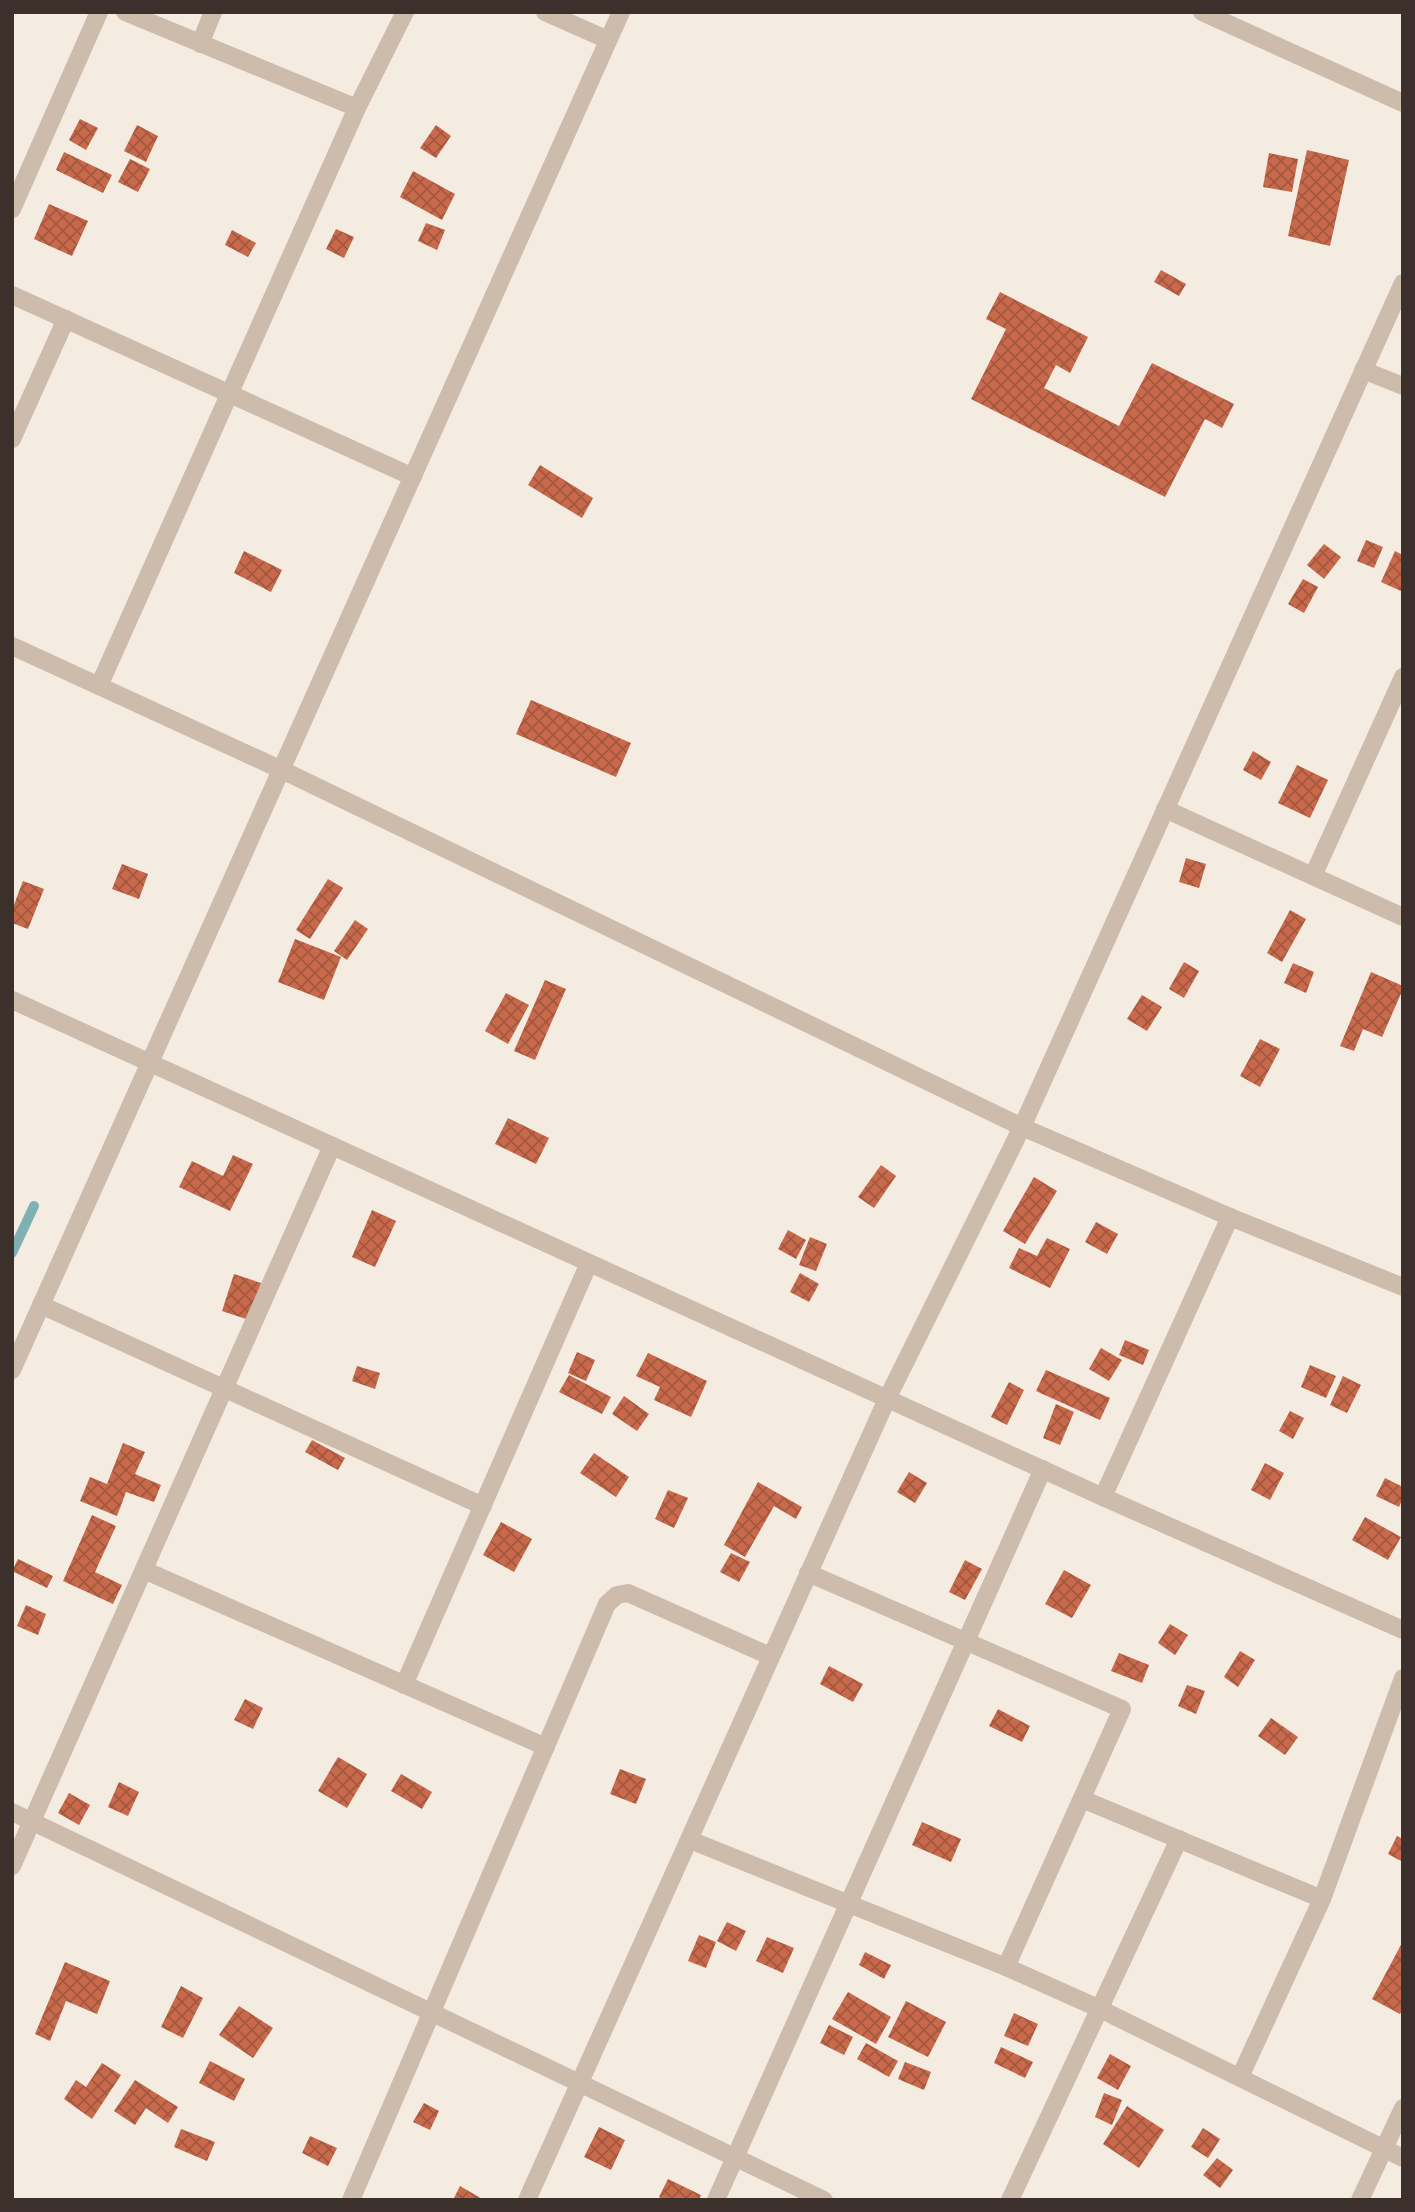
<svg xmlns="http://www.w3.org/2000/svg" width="1415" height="2212" viewBox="0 0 1415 2212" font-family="Helvetica,sans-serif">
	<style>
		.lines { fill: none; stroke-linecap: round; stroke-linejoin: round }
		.stream { stroke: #7fb0b2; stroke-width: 10 }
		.building { fill: url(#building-cross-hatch) }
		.minor { stroke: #cdbbac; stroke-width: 18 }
		.tertiary { stroke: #cdbbac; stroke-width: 18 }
	</style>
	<defs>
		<pattern id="building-cross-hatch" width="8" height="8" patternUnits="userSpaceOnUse" patternTransform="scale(1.75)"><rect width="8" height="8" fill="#c8694b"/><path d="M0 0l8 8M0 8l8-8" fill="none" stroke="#a4573f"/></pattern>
	</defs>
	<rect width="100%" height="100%" fill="#f4ebe1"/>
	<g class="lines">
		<polyline class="stream" points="12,1253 34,1206"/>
	</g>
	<g class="building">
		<polygon points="80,119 98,128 86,150 69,140"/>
		<polygon points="137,125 158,136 146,162 124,151"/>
		<polygon points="436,125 451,136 436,158 420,148"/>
		<polygon points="1307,150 1349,160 1330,246 1288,236"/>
		<polygon points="64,152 112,175 103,193 56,170"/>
		<polygon points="1269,153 1298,159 1292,192 1263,187"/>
		<polygon points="130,159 150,169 138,192 118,182"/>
		<polygon points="413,171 455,194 442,220 400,197"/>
		<polygon points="49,204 88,221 72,256 34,239"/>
		<polygon points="426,223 445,230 437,250 418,241"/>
		<polygon points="336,229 354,237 344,258 326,249"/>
		<polygon points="232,230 256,243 248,257 225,245"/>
		<polygon points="1161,270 1186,284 1179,296 1154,282"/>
		<polygon points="1000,292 1088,337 1070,373 1056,365 1044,388 1119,426 1152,363 1234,404 1222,428 1205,419 1165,497 971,399 1006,329 986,319"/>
		<polygon points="540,465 593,498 582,518 528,485"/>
		<polygon points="1366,540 1383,547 1374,568 1357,561"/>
		<polygon points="1324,544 1341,557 1324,579 1307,565"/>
		<polygon points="244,551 282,570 271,592 234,573"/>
		<polygon points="1395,551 1403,555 1403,592 1381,582"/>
		<polygon points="1303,579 1318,587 1304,613 1288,604"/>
		<polygon points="531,700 631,743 616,777 516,734"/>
		<polygon points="1253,751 1271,762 1261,780 1243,770"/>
		<polygon points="1297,765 1328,780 1310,818 1278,803"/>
		<polygon points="1186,858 1206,864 1199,888 1179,882"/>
		<polygon points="122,864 148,874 139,899 112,889"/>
		<polygon points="328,879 343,888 310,939 296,930"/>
		<polygon points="23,881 44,889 28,929 12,923 12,910"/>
		<polygon points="1290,910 1306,919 1282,962 1267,953"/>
		<polygon points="355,920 368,929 347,960 334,951"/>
		<polygon points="295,939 341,957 324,1000 278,982"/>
		<polygon points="1184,962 1199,971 1184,998 1169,989"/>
		<polygon points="1293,963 1314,972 1306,993 1284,983"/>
		<polygon points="1371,972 1403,986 1403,989 1382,1037 1363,1029 1354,1051 1340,1046"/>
		<polygon points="545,980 566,989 535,1060 514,1051"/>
		<polygon points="506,993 529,1005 508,1044 485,1031"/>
		<polygon points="1142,995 1162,1007 1147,1031 1127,1019"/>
		<polygon points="1260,1039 1280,1049 1260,1087 1240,1076"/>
		<polygon points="508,1118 549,1138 536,1164 495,1144"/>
		<polygon points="233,1155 253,1164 230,1211 179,1187 192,1161 223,1176"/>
		<polygon points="881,1165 896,1176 874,1208 858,1197"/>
		<polygon points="1034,1177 1057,1191 1025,1244 1003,1231"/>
		<polygon points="372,1210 396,1221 375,1267 352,1257"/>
		<polygon points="1096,1222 1118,1234 1107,1254 1085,1242"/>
		<polygon points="788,1230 806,1240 796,1259 778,1249"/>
		<polygon points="810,1237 827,1244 816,1271 799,1265"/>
		<polygon points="1047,1238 1070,1249 1050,1288 1009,1268 1019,1248 1037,1256"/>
		<polygon points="800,1273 819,1284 809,1302 790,1292"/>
		<polygon points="234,1274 261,1283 249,1320 222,1311"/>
		<polygon points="1125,1340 1149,1350 1143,1365 1119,1355"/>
		<polygon points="1101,1348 1122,1360 1109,1381 1089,1369"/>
		<polygon points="577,1352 595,1360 586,1381 568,1373"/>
		<polygon points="648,1353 707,1381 691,1417 654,1400 660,1387 636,1376"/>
		<polygon points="1310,1365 1336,1376 1326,1398 1301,1387"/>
		<polygon points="357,1366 380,1373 375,1389 352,1381"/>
		<polygon points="1046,1370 1110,1398 1100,1420 1036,1391"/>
		<polygon points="569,1375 611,1397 602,1414 559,1392"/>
		<polygon points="1343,1376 1361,1385 1347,1413 1330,1405"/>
		<polygon points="1009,1382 1024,1390 1007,1425 991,1417"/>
		<polygon points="624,1396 649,1414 637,1431 612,1414"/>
		<polygon points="1056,1404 1074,1412 1060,1445 1043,1438"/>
		<polygon points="1290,1411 1304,1418 1293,1439 1279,1431"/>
		<polygon points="312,1440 345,1458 338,1470 305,1452"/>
		<polygon points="123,1443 145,1452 135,1474 161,1485 154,1502 126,1492 117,1516 80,1501 90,1477 107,1484"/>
		<polygon points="594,1453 629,1477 616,1497 580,1473"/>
		<polygon points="1265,1463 1284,1473 1270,1500 1251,1490"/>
		<polygon points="909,1472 927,1483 915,1503 897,1492"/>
		<polygon points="1385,1478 1403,1487 1403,1498 1399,1507 1376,1496"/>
		<polygon points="758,1482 802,1507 796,1519 774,1506 745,1557 724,1545"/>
		<polygon points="668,1490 688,1498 674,1528 655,1519"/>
		<polygon points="92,1515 116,1526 95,1572 122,1585 113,1604 63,1581"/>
		<polygon points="1365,1517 1401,1537 1388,1560 1352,1540"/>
		<polygon points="501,1522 532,1539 514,1572 483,1555"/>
		<polygon points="731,1553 750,1562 739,1582 720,1572"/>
		<polygon points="18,1559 53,1576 47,1588 12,1571"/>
		<polygon points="965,1560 982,1569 965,1600 949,1592"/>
		<polygon points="1064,1570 1091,1585 1072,1618 1045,1604"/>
		<polygon points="26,1605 46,1614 38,1635 17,1626"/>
		<polygon points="1170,1624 1188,1635 1175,1655 1158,1643"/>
		<polygon points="1240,1651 1255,1660 1238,1687 1224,1677"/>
		<polygon points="1119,1653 1149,1665 1142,1683 1111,1671"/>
		<polygon points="829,1666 863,1684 853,1702 820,1684"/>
		<polygon points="1187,1685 1205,1691 1196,1714 1178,1706"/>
		<polygon points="245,1699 263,1708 253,1729 234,1720"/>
		<polygon points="998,1709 1030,1726 1022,1742 989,1726"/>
		<polygon points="1271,1718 1298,1737 1285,1755 1258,1736"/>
		<polygon points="338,1757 367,1774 347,1808 318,1791"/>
		<polygon points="620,1769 646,1779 636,1804 610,1794"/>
		<polygon points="401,1774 432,1792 422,1809 391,1791"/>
		<polygon points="119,1782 139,1792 128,1816 108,1807"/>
		<polygon points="69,1793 90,1805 79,1825 58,1813"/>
		<polygon points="922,1822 961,1839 951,1862 912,1845"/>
		<polygon points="1397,1836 1403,1839 1403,1862 1388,1854"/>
		<polygon points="727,1922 746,1931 736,1951 717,1941"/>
		<polygon points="699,1935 716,1942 706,1968 688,1961"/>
		<polygon points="767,1937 794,1948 783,1973 756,1961"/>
		<polygon points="1403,1941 1403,2009 1400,2014 1372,1999"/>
		<polygon points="865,1952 891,1965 884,1979 859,1965"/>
		<polygon points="65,1962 110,1981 97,2014 66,2001 50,2041 35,2034"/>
		<polygon points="181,1986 203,1998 183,2038 161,2027"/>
		<polygon points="848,1992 891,2017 876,2044 832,2019"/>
		<polygon points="906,2001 946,2022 928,2057 888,2037"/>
		<polygon points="239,2006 273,2028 253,2058 219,2035"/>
		<polygon points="1014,2013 1038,2024 1028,2046 1004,2036"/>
		<polygon points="829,2025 853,2037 844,2055 820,2043"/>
		<polygon points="866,2043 898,2061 889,2077 857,2059"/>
		<polygon points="1001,2047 1033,2062 1025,2078 994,2063"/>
		<polygon points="1110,2054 1131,2066 1118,2090 1097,2078"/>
		<polygon points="210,2061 245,2079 234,2101 199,2083"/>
		<polygon points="905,2062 931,2072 924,2090 898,2079"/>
		<polygon points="102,2063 121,2075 92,2119 64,2099 76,2080 86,2087"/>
		<polygon points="135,2080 178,2107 168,2123 146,2108 135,2125 114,2111"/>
		<polygon points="1104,2093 1122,2100 1112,2125 1095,2117"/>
		<polygon points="424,2103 439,2111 430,2130 413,2122"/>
		<polygon points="1127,2106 1164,2130 1139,2168 1103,2144"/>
		<polygon points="599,2127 625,2140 611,2170 584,2157"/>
		<polygon points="1203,2128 1220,2139 1208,2158 1191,2147"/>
		<polygon points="181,2129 215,2142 207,2161 174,2147"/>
		<polygon points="310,2136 337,2148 328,2166 302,2153"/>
		<polygon points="1217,2158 1233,2170 1220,2188 1203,2175"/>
		<polygon points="668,2179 701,2195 699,2200 663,2200 659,2197"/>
		<polygon points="460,2186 484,2200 453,2200"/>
	</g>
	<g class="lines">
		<g class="minor">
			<polyline points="125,12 357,108"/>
			<polyline points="545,12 608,40"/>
			<polyline points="1202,12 1403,103"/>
			<polyline points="200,44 213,12"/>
			<polyline points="12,209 99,12"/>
			<polyline points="12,295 413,477"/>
			<polyline points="1363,370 1403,386"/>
			<polyline points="12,439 66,319"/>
			<polyline points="99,686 357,108 405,12"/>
			<polyline points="1165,809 1403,917"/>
			<polyline points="1313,876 1403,677"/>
			<polyline points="12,1000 1103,1497 1403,1630"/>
			<polyline points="41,1305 483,1506"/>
			<polyline points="12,1370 621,12"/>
			<polyline points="1103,1497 1230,1217"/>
			<polyline points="144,1570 546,1747"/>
			<polyline points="808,1573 1122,1709 1006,1967"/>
			<polyline points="404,1685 589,1263"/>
			<polyline points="1082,1799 1322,1899"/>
			<polyline points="12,1812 824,2200"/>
			<polyline points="690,1840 1006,1967 1098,2008 1403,2158"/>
			<polyline points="12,1866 332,1146"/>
			<polyline points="1240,2077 1322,1899 1403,1678"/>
			<polyline points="351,2200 607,1604 617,1595 628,1593 770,1656"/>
			<polyline points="527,2200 887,1399 1022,1127 1403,283"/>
			<polyline points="716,2200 1043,1469"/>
			<polyline points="1010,2200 1179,1839"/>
			<polyline points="1360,2200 1403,2108"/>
		</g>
		<polyline class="tertiary" points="12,646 282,770 1022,1127 1230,1217 1403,1287"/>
	</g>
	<rect width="1415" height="2212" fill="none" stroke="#3b302b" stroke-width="28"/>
</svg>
